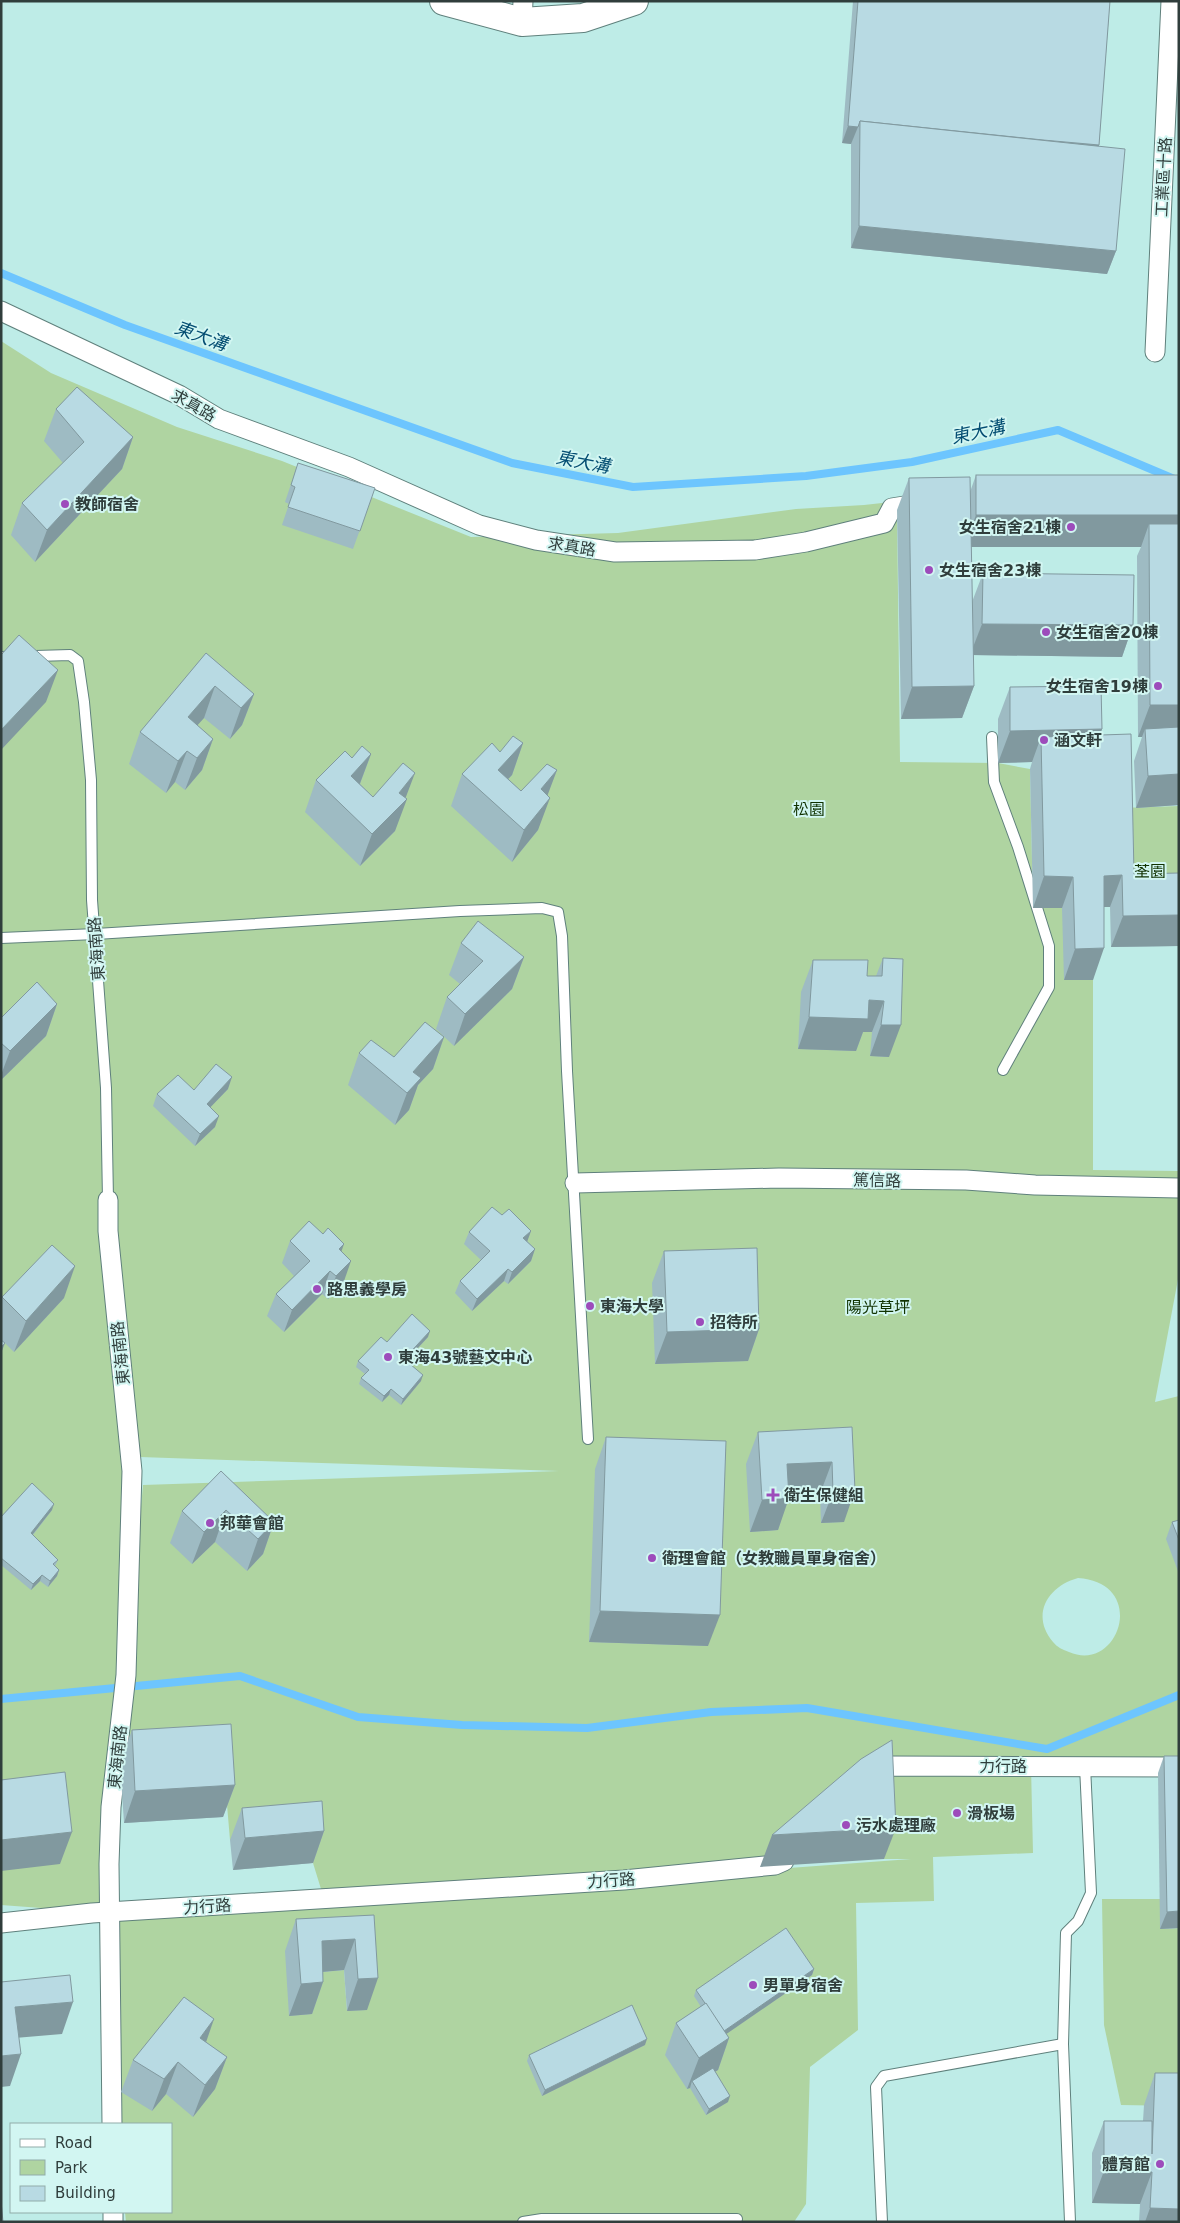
<svg xmlns="http://www.w3.org/2000/svg" width="1180" height="2223" viewBox="0 0 1180 2223" font-family="'DejaVu Sans','Noto Sans TC',sans-serif">
	<style>
		.built { fill: #beece7; fill-rule: evenodd }
		.green { fill: #afd4a1; fill-rule: evenodd }
		.lines { fill: none; stroke-linecap: round; stroke-linejoin: round }
		.stream { stroke: #6dc5fe; stroke-width: 8 }
		.lane-casing { stroke: #5f807c; stroke-width: 12 }
		.street-casing { stroke: #5f807c; stroke-width: 21 }
		.secondary-casing { stroke: #5f807c; stroke-width: 30 }
		.lane { stroke: #fff; stroke-width: 10 }
		.street { stroke: #fff; stroke-width: 19 }
		.secondary { stroke: #fff; stroke-width: 28 }
		.wall { fill: #9ebbc3 }
		.shaded-wall { fill: #81999f }
		.building { fill: #b8dae3; stroke: #81999f }
		.poi-dot { fill: #9d4cbb; stroke: #d2f6f2; stroke-width: 2 }
		.labels { text-anchor: middle; stroke-width: 4; stroke-linejoin: round; paint-order: stroke }
		.street-label { font-size: 16px; fill: #303e3c; stroke: #d2f6f2 }
		.poi-label { font-size: 16px; font-weight: bold; fill: #303e3c; stroke: #d2f6f2; text-anchor: start }
		.park-label { font-size: 16px; fill: #103200; stroke: #d2f6f2 }
		.water-label { font-size: 18px; font-style: italic; fill: #044d72; stroke: #d2f6f2 }
	</style>
	<rect width="100%" height="100%" fill="#d2f6f2"/>
	<path class="built" d="M1,1H1179V479L1124,458L1179,481V2222H1ZM11,2124H171V2212H11Z"/>
	<g class="green">
		<path d="M1,341L51,373L177,427L282,461L471,537L618,533L796,509L864,505L900,501L897,510L900,762L998,763L1030,769L1033,908H1062L1093,980V1170L1179,1171V1274L1155,1402L1179,1396V1769L1031,1766L1033,1853L933,1857L934,1901L856,1903L858,2030L810,2067L806,2204L794,2222H126L125,2212H171V2124H120L109,1913L1,1905ZM110,1221L140,1457L559,1471L143,1485L127,1662L132,1471ZM1078,1578C1149,1583 1119,1674 1069,1652C1063,1650 1057,1647 1053,1642C1030,1615 1048,1586 1078,1578ZM222,1746L230,1840L310,1833L313,1863L325,1902L109,1912L118,1748ZM881,1773L884,1859H911L682,1876L760,1867ZM362,1947L347,2011L344,1970L310,1973Z"/>
		<polygon points="1179,806 1179,904 1122,906 1121,808"/>
		<polygon points="1102,1899 1160,1899 1160,1929 1179,1928 1179,2106 1121,2105 1104,2025"/>
	</g>
	<g class="lines">
		<g class="stream">
			<polyline points="1,273 125,325 512,463 633,487 806,476 912,462 1058,430 1179,481"/>
			<polyline points="1,1699 240,1676 358,1717 462,1725 587,1728 711,1712 807,1708 1047,1749 1179,1695"/>
		</g>
		<defs>
			<g id="lane">
				<polyline points="1,657 70,655 78,661 84,702 91,780 92,900 106,1088 108,1200"/>
				<polyline points="992,737 994,782 1018,847 1049,946 1049,987 1003,1070"/>
				<polyline points="1,938 96,934 460,911 542,908 558,912 562,936 567,1071 588,1439"/>
				<polyline points="523,2222 542,2219 737,2219"/>
				<polyline points="882,2222 876,2087 884,2076 1063,2044"/>
				<polyline points="1070,2222 1063,2044 1066,1933 1078,1921 1091,1893 1085,1766"/>
			</g>
			<g id="street">
				<polyline points="522,22 523,1"/>
				<polyline points="1,311 179,395 219,419 349,467 479,525 536,540 615,552 755,550 806,542 884,523 892,508 923,503"/>
				<polyline points="1155,352 1171,1"/>
				<polyline points="575,1183 779,1178 966,1180 1035,1185 1179,1188"/>
				<polyline points="108,1200 108,1231 132,1471 126,1675 111,1807 109,1864 112,2124"/>
				<polyline points="868,1770 890,1766 1179,1767"/>
				<polyline points="1,1923 92,1913 624,1880 775,1865 784,1861"/>
				<polyline points="113,2212 113,2222"/>
			</g>
			<polyline id="secondary" points="444,1 522,22 583,18 634,1"/>
		</defs>
		<use href="#lane" class="lane-casing"/>
		<use href="#street" class="street-casing"/>
		<use href="#secondary" class="secondary-casing"/>
		<use href="#lane" class="lane"/>
		<use href="#street" class="street"/>
		<use href="#secondary" class="secondary"/>
	</g>
	<g class="wall">
		<polygon points="853,1 1110,1 1099,146 1116,251 1107,274 851,248 851,144 842,143"/>
		<polygon points="56,409 133,437 122,469 35,562 11,535 22,503 63,463 44,441"/>
		<polygon points="298,463 375,488 353,549 282,525 289,504 285,502"/>
		<polygon points="976,475 1179,475 1179,805 1136,808 1134,761 1142,737 1138,737 1137,556 1141,547 971,547 972,602 983,573 1133,625 1122,657 973,655 974,686 962,718 901,719 897,510 909,478 970,492"/>
		<polygon points="206,653 254,694 242,725 230,739 204,718 197,725 213,739 202,770 185,790 175,782 166,793 129,764 140,732"/>
		<polygon points="1010,687 1102,729 1100,735 1134,874 1179,873 1179,946 1111,947 1110,907 1104,907 1093,980 1064,980 1062,908 1033,908 1030,769 1032,762 998,763 998,719"/>
		<polygon points="523,743 512,775 508,779 521,791 557,770 547,795 538,830 512,862 451,806 462,774 500,752"/>
		<polygon points="371,754 360,784 373,797 405,798 395,831 360,866 305,812 316,780 352,758"/>
		<polygon points="461,943 524,957 512,989 454,1046 436,1029 447,997 460,984 449,975"/>
		<polygon points="883,958 889,1057 870,1056 872,1032 863,1032 856,1051 798,1049 801,992 813,960 867,976 876,976"/>
		<polygon points="57,1004 46,1036 1,1080 1,1018"/>
		<polygon points="444,1037 433,1069 418,1085 409,1110 395,1125 348,1085 359,1053 394,1057"/>
		<polygon points="228,1089 210,1107 215,1127 195,1146 153,1106 157,1094 194,1090"/>
		<polygon points="502,1215 531,1231 527,1241 535,1249 531,1261 508,1284 504,1281 472,1311 455,1293 460,1281 481,1260 464,1244 469,1232"/>
		<polygon points="290,1241 341,1252 343,1284 328,1299 322,1294 284,1332 267,1316 276,1294 294,1276 282,1263"/>
		<polygon points="664,1251 759,1329 748,1361 655,1364 652,1283"/>
		<polygon points="2,1297 64,1298 14,1352 5,1343 1,1353"/>
		<polygon points="428,1337 406,1361 421,1381 401,1405 389,1395 382,1402 359,1384 361,1378 365,1374 356,1367 358,1361 387,1342"/>
		<polygon points="852,1427 844,1522 821,1523 820,1494 789,1495 778,1530 750,1532 746,1464 758,1432"/>
		<polygon points="606,1437 708,1646 589,1642 595,1469"/>
		<polygon points="221,1471 274,1522 263,1554 247,1571 215,1542 192,1564 170,1543 182,1511"/>
		<polygon points="52,1510 33,1535 58,1560 55,1566 59,1570 57,1576 48,1587 40,1581 31,1590 1,1565 1,1517"/>
		<polygon points="1179,1520 1179,1574 1166,1539 1172,1522"/>
		<polygon points="132,1730 235,1785 223,1817 124,1823 120,1762"/>
		<polygon points="1164,1756 1179,1928 1160,1929 1158,1773"/>
		<polygon points="242,1808 324,1831 313,1863 233,1870 230,1840"/>
		<polygon points="374,1915 367,2010 347,2011 344,1970 323,1972 323,1982 312,2014 289,2016 285,1951 296,1919"/>
		<polygon points="814,1969 812,1975 726,2034 729,2038 718,2070 715,2072 728,2102 706,2115 690,2088 687,2089 665,2055 676,2023 701,2007 694,1996 696,1990"/>
		<polygon points="206,2042 227,2057 215,2089 193,2117 166,2094 152,2111 121,2092 133,2060"/>
		<polygon points="645,2045 542,2096 527,2061 529,2055"/>
		<polygon points="1155,2073 1179,2222 1139,2222 1140,2204 1092,2203 1092,2153 1104,2121 1143,2121 1144,2105"/>
	</g>
	<g class="shaded-wall">
		<polygon points="848,126 858,127 851,144 842,143"/>
		<polygon points="860,127 1099,145 1093,162"/>
		<polygon points="859,226 1116,251 1107,274 851,248"/>
		<polygon points="133,437 122,469 35,562 47,530"/>
		<polygon points="976,515 1179,515 1179,546 1149,524 1141,547 964,547"/>
		<polygon points="982,624 1133,625 1122,657 970,655"/>
		<polygon points="58,670 46,702 1,750 1,730"/>
		<polygon points="215,686 204,718 176,749 188,717"/>
		<polygon points="974,686 962,718 901,719 912,687"/>
		<polygon points="254,694 242,725 230,739 241,708"/>
		<polygon points="1150,705 1179,705 1179,737 1145,729 1142,737 1138,737"/>
		<polygon points="1102,729 1091,761 1041,737 1032,762 998,763 1010,731"/>
		<polygon points="213,739 202,770 185,790 197,758"/>
		<polygon points="523,743 512,775 489,799 498,770"/>
		<polygon points="187,751 175,782 166,793 178,761"/>
		<polygon points="371,754 359,786 351,776"/>
		<polygon points="557,770 545,802 541,789"/>
		<polygon points="415,773 404,802 407,799 395,831 360,866 372,834 399,793"/>
		<polygon points="1179,774 1179,805 1136,808 1148,776"/>
		<polygon points="550,798 538,830 512,862 524,830"/>
		<polygon points="1122,875 1110,907 1092,907 1104,876"/>
		<polygon points="1044,876 1073,877 1062,908 1033,908"/>
		<polygon points="1179,915 1179,946 1111,947 1123,916"/>
		<polygon points="1104,948 1093,980 1064,980 1075,949"/>
		<polygon points="524,957 512,989 454,1046 465,1014"/>
		<polygon points="869,1000 884,1001 872,1032 863,1032 856,1051 798,1049 809,1017"/>
		<polygon points="57,1004 46,1036 1,1080 1,1075 10,1051"/>
		<polygon points="881,1025 901,1025 889,1057 870,1056"/>
		<polygon points="444,1037 433,1069 418,1085 409,1110 395,1125 407,1093 413,1072"/>
		<polygon points="232,1077 228,1089 203,1115 207,1104"/>
		<polygon points="219,1116 215,1127 195,1146 200,1134"/>
		<polygon points="531,1231 527,1242 523,1238"/>
		<polygon points="344,1244 336,1267 330,1272 339,1249"/>
		<polygon points="535,1249 531,1261 508,1284 512,1272"/>
		<polygon points="351,1261 343,1284 328,1299 336,1276"/>
		<polygon points="75,1266 64,1298 14,1352 26,1321"/>
		<polygon points="508,1269 504,1281 472,1311 477,1299"/>
		<polygon points="330,1271 322,1294 284,1332 292,1310"/>
		<polygon points="759,1329 748,1361 655,1364 667,1332"/>
		<polygon points="430,1331 428,1337 402,1365 404,1359"/>
		<polygon points="5,1343 1,1353 1,1347"/>
		<polygon points="423,1375 421,1381 401,1405 403,1399"/>
		<polygon points="391,1389 389,1395 382,1402 384,1396"/>
		<polygon points="832,1462 820,1494 776,1496 787,1464"/>
		<polygon points="855,1490 844,1522 821,1523 833,1492"/>
		<polygon points="789,1498 778,1530 750,1532 762,1500"/>
		<polygon points="54,1504 52,1510 29,1539 31,1533"/>
		<polygon points="226,1510 215,1542 192,1564 204,1532"/>
		<polygon points="274,1522 263,1554 247,1571 258,1539"/>
		<polygon points="59,1570 57,1576 48,1587 50,1581"/>
		<polygon points="42,1575 40,1581 31,1590 33,1584"/>
		<polygon points="600,1611 720,1615 708,1646 589,1642"/>
		<polygon points="235,1785 223,1817 124,1823 135,1791"/>
		<polygon points="896,1828 884,1859 760,1867 772,1835"/>
		<polygon points="324,1831 313,1863 233,1870 245,1838"/>
		<polygon points="72,1832 60,1864 1,1871 1,1840"/>
		<polygon points="1179,1911 1179,1928 1160,1929 1167,1912"/>
		<polygon points="355,1939 344,1970 310,1973 322,1941"/>
		<polygon points="814,1969 812,1975 722,2037 724,2031"/>
		<polygon points="378,1978 367,2010 347,2011 358,1979"/>
		<polygon points="323,1982 312,2014 289,2016 301,1984"/>
		<polygon points="73,2002 62,2034 3,2039 15,2007"/>
		<polygon points="214,2019 203,2051 200,2038"/>
		<polygon points="729,2038 718,2070 694,2085 692,2081 690,2088 687,2089 699,2058"/>
		<polygon points="647,2039 645,2045 542,2096 545,2090"/>
		<polygon points="21,2054 10,2086 1,2087 1,2056"/>
		<polygon points="227,2057 215,2089 193,2117 205,2085"/>
		<polygon points="178,2062 166,2094 152,2111 164,2079"/>
		<polygon points="730,2096 728,2102 706,2115 709,2109"/>
		<polygon points="1104,2171 1152,2172 1140,2204 1092,2203"/>
		<polygon points="1150,2208 1179,2209 1179,2222 1145,2222"/>
	</g>
	<g class="building">
		<polygon points="858,1 1110,1 1099,145 1043,140 860,121 858,127 848,126"/>
		<polygon points="860,121 1125,149 1116,251 859,226"/>
		<polygon points="77,387 133,437 47,530 22,503 84,442 56,409"/>
		<polygon points="298,463 375,488 360,531 288,507 295,487 291,485"/>
		<rect x="976" y="475" width="203" height="40"/>
		<polygon points="970,477 974,686 912,687 909,478"/>
		<polygon points="1149,524 1179,524 1179,705 1150,705"/>
		<polygon points="983,573 1134,575 1133,625 982,624"/>
		<polygon points="19,635 58,670 1,730 1,655"/>
		<polygon points="206,653 254,694 241,708 215,686 188,717 213,739 197,758 187,751 178,761 140,732"/>
		<polygon points="1101,686 1102,729 1010,731 1010,687"/>
		<polygon points="1179,727 1179,774 1148,776 1145,729"/>
		<polygon points="1131,734 1134,874 1179,873 1179,915 1123,916 1122,875 1104,876 1104,948 1075,949 1073,877 1044,876 1041,737"/>
		<polygon points="513,736 523,743 498,770 521,791 547,764 557,770 541,789 550,798 524,830 462,774 492,743 500,752"/>
		<polygon points="362,746 371,754 351,776 373,797 403,763 415,773 399,793 407,799 372,834 316,780 345,751 352,758"/>
		<polygon points="478,921 524,957 465,1014 447,997 483,961 461,943"/>
		<polygon points="883,958 903,959 901,1025 881,1025 884,1001 869,1000 868,1019 809,1017 813,960 868,960 867,976 882,976"/>
		<polygon points="37,982 57,1004 10,1051 1,1043 1,1018"/>
		<polygon points="425,1022 444,1037 413,1072 421,1078 407,1093 359,1053 371,1040 394,1057"/>
		<polygon points="216,1064 232,1077 207,1104 219,1116 200,1134 157,1094 178,1075 194,1090"/>
		<polygon points="492,1207 502,1215 509,1209 531,1231 523,1238 535,1249 512,1272 508,1269 477,1299 460,1281 490,1251 469,1232"/>
		<polygon points="309,1221 323,1234 328,1228 344,1244 339,1249 351,1261 336,1276 330,1271 292,1310 276,1294 310,1261 290,1241"/>
		<polygon points="52,1245 75,1266 26,1321 2,1297"/>
		<polygon points="757,1248 759,1329 667,1332 664,1251"/>
		<polygon points="412,1314 430,1331 404,1359 423,1375 403,1399 391,1389 384,1396 361,1378 369,1370 358,1361 381,1337 387,1342"/>
		<polygon points="1,1340 5,1343 1,1347"/>
		<polygon points="852,1427 855,1490 833,1492 832,1462 787,1464 789,1498 762,1500 758,1432"/>
		<polygon points="606,1437 726,1441 720,1615 600,1611"/>
		<polygon points="221,1471 274,1522 258,1539 226,1510 204,1532 182,1511"/>
		<polygon points="32,1483 54,1504 31,1533 58,1560 53,1564 59,1570 50,1581 42,1575 33,1584 1,1558 1,1517"/>
		<polygon points="1179,1520 1179,1540 1172,1522"/>
		<polygon points="231,1724 235,1785 135,1791 132,1730"/>
		<polygon points="892,1740 896,1828 772,1835 861,1759"/>
		<polygon points="1164,1756 1179,1756 1179,1911 1167,1912"/>
		<polygon points="65,1772 72,1832 1,1840 1,1780"/>
		<polygon points="322,1801 324,1831 245,1838 242,1808"/>
		<polygon points="374,1915 378,1978 358,1979 355,1939 322,1941 323,1982 301,1984 296,1919"/>
		<polygon points="786,1928 814,1969 724,2031 696,1990"/>
		<polygon points="70,1975 73,2002 15,2007 21,2054 1,2056 1,1982"/>
		<polygon points="184,1997 214,2019 200,2038 227,2057 205,2085 178,2062 164,2079 133,2060"/>
		<polygon points="706,2003 729,2038 699,2058 676,2023"/>
		<polygon points="632,2005 647,2039 545,2090 529,2055"/>
		<polygon points="713,2068 730,2096 709,2109 692,2081"/>
		<polygon points="1155,2073 1179,2073 1179,2209 1150,2208 1152,2172 1104,2171 1104,2121 1152,2121 1152,2154"/>
		<polygon points="1,2201 3,2222 1,2222"/>
	</g>
	<g class="poi-dot">
		<circle cx="65" cy="504" r="5"/>
		<circle cx="1071" cy="527" r="5"/>
		<circle cx="929" cy="570" r="5"/>
		<circle cx="1046" cy="632" r="5"/>
		<circle cx="1158" cy="686" r="5"/>
		<circle cx="1044" cy="740" r="5"/>
		<circle cx="317" cy="1289" r="5"/>
		<circle cx="590" cy="1306" r="5"/>
		<circle cx="700" cy="1322" r="5"/>
		<circle cx="388" cy="1357" r="5"/>
		<path d="M770.5 1487.5h5v5h5v5h-5v5h-5v-5h-5v-5h5z"/>
		<circle cx="210" cy="1523" r="5"/>
		<circle cx="652" cy="1558" r="5"/>
		<circle cx="957" cy="1813" r="5"/>
		<circle cx="846" cy="1825" r="5"/>
		<circle cx="753" cy="1985" r="5"/>
		<circle cx="1160" cy="2164" r="5"/>
	</g>
	<g class="labels">
		<g class="street-label">
			<text transform="translate(1163 177) rotate(-87)" y="6">工業區十路</text>
			<text transform="translate(194 405) rotate(29)" y="6">求真路</text>
			<text transform="translate(572 546) rotate(9)" y="6">求真路</text>
			<text transform="translate(96 949) rotate(-94)" y="6">東海南路</text>
			<text transform="translate(877 1180) rotate(1)" y="6">篤信路</text>
			<text transform="translate(120 1353) rotate(-96)" y="6">東海南路</text>
			<text transform="translate(117 1757) rotate(-84)" y="6">東海南路</text>
			<text x="1003" y="1772">力行路</text>
			<text transform="translate(611 1880) rotate(-4)" y="6">力行路</text>
			<text transform="translate(207 1906) rotate(-4)" y="6">力行路</text>
		</g>
		<g class="poi-label">
			<text x="75" y="510">教師宿舍</text>
			<text x="1061" y="533" text-anchor="end">女生宿舍21棟</text>
			<text x="939" y="576">女生宿舍23棟</text>
			<text x="1056" y="638">女生宿舍20棟</text>
			<text x="1148" y="692" text-anchor="end">女生宿舍19棟</text>
			<text x="1054" y="746">涵文軒</text>
			<text x="327" y="1295">路思義學房</text>
			<text x="600" y="1312">東海大學</text>
			<text x="710" y="1328">招待所</text>
			<text x="398" y="1363">東海43號藝文中心</text>
			<text x="784" y="1501">衛生保健組</text>
			<text x="220" y="1529">邦華會館</text>
			<text x="662" y="1564">衛理會館（女教職員單身宿舍）</text>
			<text x="967" y="1819">滑板場</text>
			<text x="856" y="1831">污水處理廠</text>
			<text x="763" y="1991">男單身宿舍</text>
			<text x="1150" y="2170" text-anchor="end">體育館</text>
		</g>
		<g class="park-label">
			<text x="809" y="815">松園</text>
			<text x="1150" y="877">荃園</text>
			<text x="878" y="1313">陽光草坪</text>
		</g>
		<g class="water-label">
			<text transform="translate(201 336) rotate(20)" y="6">東大溝</text>
			<text transform="translate(978 432) rotate(-12)" y="6">東大溝</text>
			<text transform="translate(583 462) rotate(11)" y="6">東大溝</text>
		</g>
	</g>
	<rect width="1180" height="2223" fill="none" stroke="#303e3c" stroke-width="5"/>
	<rect x="10" y="2123" width="162" height="90" fill="#d2f6f2" stroke="#91aca9"/>
	<rect x="20" y="2139" width="25" height="8" fill="#ffffff" stroke="#91aca9"/>
	<text x="55" y="2148" font-size="15" fill="#303e3c">Road</text>
	<rect x="20" y="2160" width="25" height="15" fill="#afd4a1" stroke="#91aca9"/>
	<text x="55" y="2173" font-size="15" fill="#303e3c">Park</text>
	<rect x="20" y="2186" width="25" height="15" fill="#b8dae3" stroke="#91aca9"/>
	<text x="55" y="2198" font-size="15" fill="#303e3c">Building</text>
</svg>
